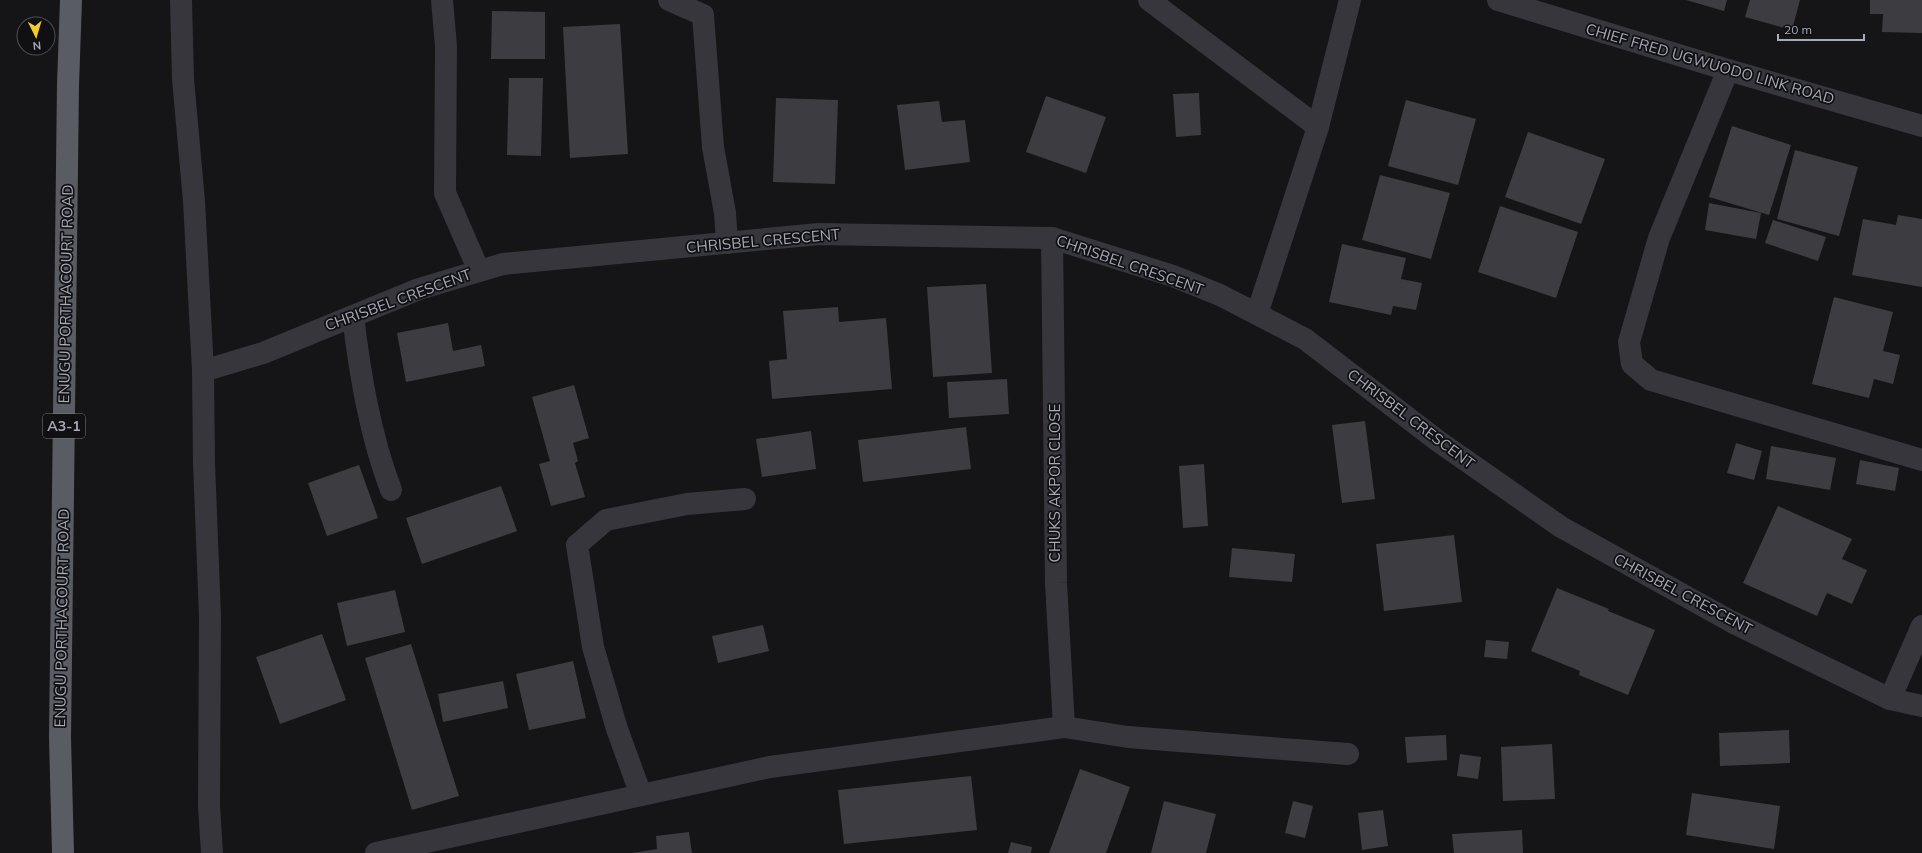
<svg xmlns="http://www.w3.org/2000/svg" width="1922" height="853" viewBox="0 0 1922 853" font-family="Mulish,sans-serif">
	<style>
		.building { fill: #3d3d41 }
		.lines { fill: none; stroke-linecap: round; stroke-linejoin: round }
		.minor { stroke: #36363c; stroke-width: 22 }
		.trunk { stroke: #5a5c64; stroke-width: 22 }
		.labels { text-anchor: middle; stroke-width: 3.5; stroke-linejoin: round; paint-order: stroke }
		.shield { fill: #101012; stroke: #7a7c86; stroke-width: 1 }
		.shield-label { font-size: 14px; font-weight: bold; fill: #a7aab7 }
		.street-label { font-size: 15px; fill: #a7aab7; stroke: #101012 }
	</style>
	<rect width="100%" height="100%" fill="#151517"/>
	<g class="building">
		<polygon points="1686,0 1727,0 1724,11"/>
		<polygon points="1750,0 1800,0 1792,30 1745,17"/>
		<polygon points="1870,0 1922,0 1922,33 1882,32 1883,14 1870,14"/>
		<polygon points="492,11 545,12 545,59 491,59"/>
		<polygon points="620,24 628,154 570,158 563,27"/>
		<polygon points="509,78 543,78 541,156 507,155"/>
		<polygon points="1199,93 1201,135 1176,137 1173,94"/>
		<polygon points="1046,96 1106,117 1086,173 1026,152"/>
		<polygon points="776,98 838,100 835,184 773,182"/>
		<polygon points="1406,100 1476,119 1458,185 1388,166"/>
		<polygon points="939,101 942,122 965,120 970,162 905,170 897,105"/>
		<polygon points="1732,126 1791,145 1769,215 1709,197"/>
		<polygon points="1528,132 1605,159 1581,224 1505,197"/>
		<polygon points="1795,150 1858,167 1839,236 1777,219"/>
		<polygon points="1380,175 1450,193 1431,259 1362,240"/>
		<polygon points="1709,203 1761,213 1756,239 1705,230"/>
		<polygon points="1500,206 1578,232 1556,298 1478,272"/>
		<polygon points="1898,215 1922,219 1922,287 1852,275 1863,219 1896,225"/>
		<polygon points="1773,220 1826,237 1818,261 1765,243"/>
		<polygon points="1342,244 1406,258 1401,279 1422,283 1416,310 1393,306 1391,315 1329,302"/>
		<polygon points="986,284 992,373 933,377 927,287"/>
		<polygon points="1834,297 1893,312 1883,351 1900,355 1893,384 1874,379 1869,398 1812,384"/>
		<polygon points="838,307 839,322 886,318 892,389 772,399 769,361 787,359 783,311"/>
		<polygon points="448,323 453,351 481,345 485,366 406,382 397,333"/>
		<polygon points="1007,379 1009,414 949,418 947,382"/>
		<polygon points="574,385 589,438 573,443 578,461 575,463 585,497 551,506 539,464 550,461 532,397"/>
		<polygon points="1365,421 1375,499 1342,503 1332,425"/>
		<polygon points="966,427 971,469 863,482 858,440"/>
		<polygon points="811,431 816,469 762,477 756,439"/>
		<polygon points="1736,443 1762,451 1754,480 1727,473"/>
		<polygon points="1771,446 1836,458 1830,490 1766,479"/>
		<polygon points="1860,460 1899,468 1895,491 1856,484"/>
		<polygon points="1204,464 1208,526 1183,528 1179,466"/>
		<polygon points="359,465 378,518 327,536 308,483"/>
		<polygon points="501,486 517,531 422,564 406,518"/>
		<polygon points="1778,506 1852,539 1842,559 1867,570 1852,604 1827,593 1817,616 1743,583"/>
		<polygon points="1454,535 1462,602 1384,611 1376,544"/>
		<polygon points="1232,548 1295,554 1292,582 1229,577"/>
		<polygon points="1557,588 1609,609 1608,611 1655,630 1628,695 1579,675 1580,671 1531,651"/>
		<polygon points="395,590 405,632 347,646 337,603"/>
		<polygon points="763,625 769,651 718,663 712,636"/>
		<polygon points="322,634 346,700 280,724 256,657"/>
		<polygon points="1486,640 1509,642 1507,659 1484,657"/>
		<polygon points="411,644 459,796 412,810 365,658"/>
		<polygon points="573,661 586,718 529,730 516,674"/>
		<polygon points="503,681 508,708 443,722 438,694"/>
		<polygon points="1789,730 1790,763 1720,766 1719,733"/>
		<polygon points="1446,735 1447,760 1407,763 1405,737"/>
		<polygon points="1552,744 1555,799 1503,801 1501,747"/>
		<polygon points="1460,754 1481,757 1478,779 1457,776"/>
		<polygon points="1080,769 1130,787 1106,853 1049,853"/>
		<polygon points="971,776 977,830 844,844 838,790"/>
		<polygon points="1692,793 1780,806 1774,849 1686,835"/>
		<polygon points="1164,801 1216,814 1206,853 1151,853"/>
		<polygon points="1293,801 1313,806 1305,838 1285,833"/>
		<polygon points="1383,810 1388,846 1362,850 1358,813"/>
		<polygon points="1522,830 1523,853 1454,853 1452,834"/>
		<polygon points="689,832 692,853 632,853 657,849 656,836"/>
		<polygon points="1011,842 1032,847 1031,853 1008,853"/>
	</g>
	<g class="lines">
		<g class="minor">
			<polyline points="181,0 183,79 194,201 203,371 204,463 210,616 209,806 212,853"/>
			<polyline points="442,0 446,46 445,193 479,271"/>
			<polyline points="669,0 703,15 713,147 725,213 727,243"/>
			<polyline points="1149,0 1318,127"/>
			<polyline points="1498,0 1728,70 1922,126"/>
			<polyline points="1728,70 1659,238 1629,342 1632,364 1651,380 1922,460"/>
			<polyline points="1052,238 1056,583 1064,727"/>
			<polyline points="1257,314 1318,127 1350,0"/>
			<path d="M353,316C360,374 370,435 391,490"/>
			<polyline points="203,371 263,353 419,289 503,264 819,234 1052,238 1173,276 1220,295 1305,339 1438,441 1561,527 1732,622 1890,699 1922,706"/>
			<polyline points="1890,699 1922,626"/>
			<polyline points="641,795 617,729 593,647 577,545 606,520 687,504 745,499"/>
			<polyline points="376,853 770,767 1064,727 1128,737 1348,754"/>
		</g>
		<polyline class="trunk" points="63,853 60,738 68,85 71,0"/>
	</g>
	<g class="labels">
		<rect class="shield" x="43" y="414" width="42" height="24" rx="3"/>
		<g class="shield-label">
			<text x="64" y="431">A3-1</text>
		</g>
		<g class="street-label">
			<text transform="translate(1710 64) rotate(16)" y="5">CHIEF FRED UGWUODO LINK ROAD</text>
			<text transform="translate(763 241) rotate(-5)" y="5">CHRISBEL CRESCENT</text>
			<text transform="translate(1130 265) rotate(19)" y="5">CHRISBEL CRESCENT</text>
			<text transform="translate(66 294) rotate(-89)" y="5">ENUGU PORTHACOURT ROAD</text>
			<text transform="translate(398 300) rotate(-20)" y="5">CHRISBEL CRESCENT</text>
			<text transform="translate(1411 419) rotate(37)" y="5">CHRISBEL CRESCENT</text>
			<text transform="translate(1055 483) rotate(-90)" y="5">CHUKS AKPOR CLOSE</text>
			<text transform="translate(1683 594) rotate(28)" y="5">CHRISBEL CRESCENT</text>
			<text transform="translate(62 618) rotate(-89)" y="5">ENUGU PORTHACOURT ROAD</text>
		</g>
	</g>
	<g transform="translate(36 36) rotate(175)"><circle r="19" fill="#101012" stroke="#4c4e54"/>
	<path d="M0-3L7 15L0 10L-7 15Z" fill="#f3cb31"/>
	<text y="-6" font-size="11" font-weight="bold" text-anchor="middle" fill="#a7aab7">N</text>
	</g>
	<path d="M1778 34v6h86v-6" fill="none" stroke="#a7aab7" stroke-width="2"/>
	<text x="1784" y="34" font-size="12" fill="#a7aab7" stroke="#101012" stroke-width="3" paint-order="stroke">20 m</text>
</svg>
